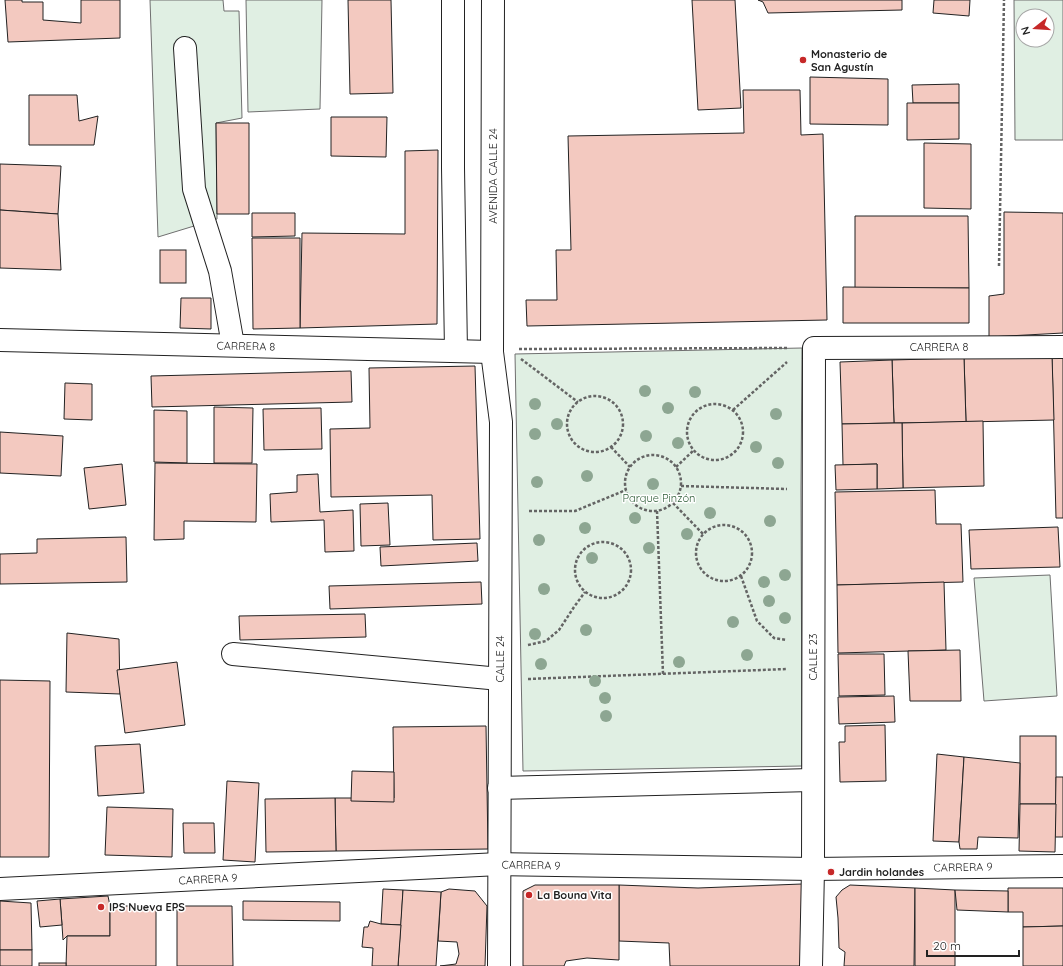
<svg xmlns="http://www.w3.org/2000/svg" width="1063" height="966" viewBox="0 0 1063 966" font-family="Quicksand,sans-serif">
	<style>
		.green { fill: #e0efe3; stroke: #6f6f6f; fill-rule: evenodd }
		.building { fill: #f3c9c0; stroke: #222 }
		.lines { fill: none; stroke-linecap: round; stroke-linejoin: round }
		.minor-casing { stroke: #222; stroke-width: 24 }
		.major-casing { stroke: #222; stroke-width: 24 }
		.path { stroke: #646464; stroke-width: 2.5; stroke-dasharray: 3 2; stroke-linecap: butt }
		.minor { stroke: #fff; stroke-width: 22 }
		.major { stroke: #fff; stroke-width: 22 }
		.tree { fill: #8da692 }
		.poi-dot { fill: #c62828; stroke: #fff; stroke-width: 1.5 }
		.labels { text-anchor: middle; stroke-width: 3; stroke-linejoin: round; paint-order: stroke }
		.poi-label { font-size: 11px; font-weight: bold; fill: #222; stroke: #fff; text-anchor: start }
		.street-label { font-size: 11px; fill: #222; stroke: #fff }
		.park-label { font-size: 11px; fill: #2f5e38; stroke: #fff }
	</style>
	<rect width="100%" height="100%" fill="#fff"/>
	<g class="green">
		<polygon points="150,0 223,0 224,11 239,11 242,118 216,123 217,219 158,237"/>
		<polygon points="246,0 322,0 320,109 248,112"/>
		<path d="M1014,0H1063V140H1015ZM1023,16H1047V40H1023Z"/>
		<polygon points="802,348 801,489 802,766 523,771 515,354"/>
		<polygon points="1050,575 1057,696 984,701 974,578"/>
	</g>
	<g class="building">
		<polygon points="5,0 22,0 22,2 43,2 43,20 81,23 81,0 120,0 120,38 8,42"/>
		<polygon points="348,0 391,0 393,93 350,94"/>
		<polygon points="692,0 735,0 741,108 698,110"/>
		<polygon points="758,0 902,0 902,10 768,13 763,2"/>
		<polygon points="934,0 970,0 969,16 933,13"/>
		<polygon points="810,77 888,79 888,125 810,124"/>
		<polygon points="959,84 959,103 913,103 912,85"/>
		<polygon points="743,90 800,90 801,135 823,134 827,320 527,326 526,300 557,300 556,250 571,250 568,136 744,133"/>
		<polygon points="29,95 77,95 79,121 98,116 94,145 29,145"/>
		<polygon points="907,103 959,103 959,139 907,140"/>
		<polygon points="331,117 387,117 386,157 331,156"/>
		<polygon points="216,123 249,123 249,214 217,214"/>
		<polygon points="924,143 971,144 971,209 924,208"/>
		<polygon points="438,150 437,324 300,328 302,233 405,234 405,151"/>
		<polygon points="0,164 61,166 58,214 0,210"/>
		<polygon points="0,210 58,214 61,270 0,268"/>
		<polygon points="1004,212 1063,213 1063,333 989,337 989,296 1004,294"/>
		<polygon points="252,213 295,213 295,236 252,237"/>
		<polygon points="855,216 968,216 969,288 855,288"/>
		<polygon points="252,238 300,238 300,328 253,329"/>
		<rect x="160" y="250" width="26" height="33"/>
		<polygon points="843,287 969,288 969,323 843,323"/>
		<polygon points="181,298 211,298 211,329 180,328"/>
		<polygon points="1052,356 1063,356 1063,518 1056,518"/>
		<polygon points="1052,356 1054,420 966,422 964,358"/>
		<polygon points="964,358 966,422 894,423 892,360"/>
		<polygon points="892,360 894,423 842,424 840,362"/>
		<polygon points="475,366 480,539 433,540 432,495 331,497 330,429 370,428 369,368"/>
		<polygon points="351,371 352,402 152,407 151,376"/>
		<polygon points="65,383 92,384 92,420 64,419"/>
		<polygon points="214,407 253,408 252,463 214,463"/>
		<polygon points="321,408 322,449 264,450 263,409"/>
		<polygon points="154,410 187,411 187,463 154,462"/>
		<polygon points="983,421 984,486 903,488 902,423"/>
		<polygon points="894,423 902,423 903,488 877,489 877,464 843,465 842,424"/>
		<polygon points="0,432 63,436 61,476 0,473"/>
		<polygon points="155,463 257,464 256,522 184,521 184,539 154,540"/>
		<polygon points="122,464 126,505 89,509 84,468"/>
		<polygon points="877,464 877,489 836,490 835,465"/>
		<polygon points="318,474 320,512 353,510 354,551 325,552 324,520 271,522 270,494 297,492 297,475"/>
		<polygon points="935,490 936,524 961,524 963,582 837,585 835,492"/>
		<polygon points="388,503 390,545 361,546 360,504"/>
		<polygon points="1058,527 1060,567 971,569 969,530"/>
		<polygon points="126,537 127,582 0,584 0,554 37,553 37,539"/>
		<polygon points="477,543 478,561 381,566 380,547"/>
		<polygon points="481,582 482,604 330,609 329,586"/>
		<polygon points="944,582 946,650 838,653 837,585"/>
		<polygon points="365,614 366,637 240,640 239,616"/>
		<polygon points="67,633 119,639 120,694 66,692"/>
		<polygon points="960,650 961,701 910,701 908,651"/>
		<polygon points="838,654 884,654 885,695 839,696"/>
		<polygon points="177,662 185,725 125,733 117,670"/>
		<polygon points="0,680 50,681 49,857 0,857"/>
		<polygon points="894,696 895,722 839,724 838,697"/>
		<polygon points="885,725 886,781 840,782 839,742 845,742 845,726"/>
		<polygon points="486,726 488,849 336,851 335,798 394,798 393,727"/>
		<rect x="1020" y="736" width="36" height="68"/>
		<polygon points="140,744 144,793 98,796 95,746"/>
		<polygon points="937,754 964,757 959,842 933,841"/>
		<polygon points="964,757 1020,763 1018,838 978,837 977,849 960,849 959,842"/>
		<polygon points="352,771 394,772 394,802 351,801"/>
		<polygon points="1056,777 1063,777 1063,837 1055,837"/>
		<polygon points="227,781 259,783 255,862 223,860"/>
		<polygon points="335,798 336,851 266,852 265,799"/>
		<polygon points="1020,804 1056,804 1055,852 1019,851"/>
		<polygon points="107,807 173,809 172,857 105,855"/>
		<polygon points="183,823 214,823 215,853 184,853"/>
		<polygon points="802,884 801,966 670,966 669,943 619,941 619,885 698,888"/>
		<polygon points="535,885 619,885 619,960 587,958 566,961 564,966 523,966 523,891"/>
		<polygon points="850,885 915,888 914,966 844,966 845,952 839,948 838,918 836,897 842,890"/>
		<polygon points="915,888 955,890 955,966 915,966"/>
		<polygon points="1008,888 1063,888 1063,926 1023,927 1023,912 1008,912"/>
		<polygon points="383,889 403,890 401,925 381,924"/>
		<polygon points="449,889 475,891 487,906 485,966 440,966 456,964 459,954 457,942 438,941 441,892"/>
		<polygon points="403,890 441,892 436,966 398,966"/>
		<polygon points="955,890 1008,891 1008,912 957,910"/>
		<polygon points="108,896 110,906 110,936 67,936 63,940 62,925 60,899"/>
		<polygon points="60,899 62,925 40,927 37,901"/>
		<polygon points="0,901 31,903 32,950 0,950"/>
		<polygon points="243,901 340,902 340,921 243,920"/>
		<polygon points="110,906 156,906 156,966 66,966 67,936 110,936"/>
		<polygon points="177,906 232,906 233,966 177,966"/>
		<polygon points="370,921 381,924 401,925 398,966 372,966 373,948 362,947 364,927 368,927"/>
		<polygon points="1063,926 1063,966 1023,966 1023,927"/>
		<rect x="0" y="950" width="32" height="16"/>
		<rect x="39" y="963" width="27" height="3"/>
	</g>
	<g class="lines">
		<defs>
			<g id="minor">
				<polyline points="185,48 194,189 220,271 233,345"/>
				<polyline points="233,654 500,679"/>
				<polyline points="499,788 812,780"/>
				<polyline points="0,889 499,864 813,869 1063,866"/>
				<polyline points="811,966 813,869 814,348 1063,347"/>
			</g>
			<g id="major">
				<polyline points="453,0 453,168 456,351"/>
				<polyline points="493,0 492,352 501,422 499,966"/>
				<polyline points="0,340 492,352"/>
			</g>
		</defs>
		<use href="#minor" class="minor-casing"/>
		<use href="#major" class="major-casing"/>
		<g class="path">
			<polyline points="999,266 1004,0"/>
			<polyline points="519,349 788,348"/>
			<polyline points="521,359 578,402"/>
			<circle cx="595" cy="424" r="28"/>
			<circle cx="715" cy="432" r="28"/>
			<polyline points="733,410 787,362"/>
			<polyline points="611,447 630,467"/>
			<circle cx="653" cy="483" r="28"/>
			<polyline points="676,467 694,450"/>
			<polyline points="681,486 787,489"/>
			<polyline points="673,503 703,534"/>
			<polyline points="529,511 575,511 626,490"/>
			<polyline points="657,511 663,674"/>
			<circle cx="724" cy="553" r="28"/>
			<circle cx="603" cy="570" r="28"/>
			<polyline points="741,576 757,621 774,638 787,640"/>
			<polyline points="528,645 546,641 559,630 574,607 585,592"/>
			<polyline points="528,679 787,669"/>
		</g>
		<use href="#minor" class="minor"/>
		<use href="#major" class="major"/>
	</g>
	<g class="tree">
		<circle cx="645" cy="391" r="6"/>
		<circle cx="695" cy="392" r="6"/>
		<circle cx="535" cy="404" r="6"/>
		<circle cx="668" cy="408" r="6"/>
		<circle cx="776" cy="414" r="6"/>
		<circle cx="557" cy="424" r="6"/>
		<circle cx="535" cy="434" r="6"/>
		<circle cx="646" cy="436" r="6"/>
		<circle cx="678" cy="443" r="6"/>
		<circle cx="756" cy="447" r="6"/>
		<circle cx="778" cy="463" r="6"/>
		<circle cx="587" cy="476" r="6"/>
		<circle cx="537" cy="482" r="6"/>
		<circle cx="653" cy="484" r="6"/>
		<circle cx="710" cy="513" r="6"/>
		<circle cx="635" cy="518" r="6"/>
		<circle cx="770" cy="521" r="6"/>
		<circle cx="585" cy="528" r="6"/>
		<circle cx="687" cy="534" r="6"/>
		<circle cx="539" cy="540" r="6"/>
		<circle cx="649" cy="548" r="6"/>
		<circle cx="592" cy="558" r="6"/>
		<circle cx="785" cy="575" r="6"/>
		<circle cx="764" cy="582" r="6"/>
		<circle cx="544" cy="589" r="6"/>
		<circle cx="769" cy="601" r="6"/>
		<circle cx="785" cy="618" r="6"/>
		<circle cx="733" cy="622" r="6"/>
		<circle cx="586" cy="630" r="6"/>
		<circle cx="535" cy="634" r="6"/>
		<circle cx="747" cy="655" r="6"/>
		<circle cx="679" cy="662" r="6"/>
		<circle cx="541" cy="664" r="6"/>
		<circle cx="595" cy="681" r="6"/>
		<circle cx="605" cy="698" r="6"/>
		<circle cx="606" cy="716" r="6"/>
	</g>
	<g class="poi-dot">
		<circle cx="803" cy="60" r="4"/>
		<circle cx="831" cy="872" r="4"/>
		<circle cx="529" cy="895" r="4"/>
		<circle cx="101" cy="907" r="4"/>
	</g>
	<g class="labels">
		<g class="poi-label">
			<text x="811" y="58">Monasterio de<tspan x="811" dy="13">San Agustín</tspan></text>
			<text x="839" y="876">Jardin holandes</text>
			<text x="537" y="899">La Bouna Vita</text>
			<text x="109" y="911">IPS Nueva EPS</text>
		</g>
		<g class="street-label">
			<text transform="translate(493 176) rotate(-90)" y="4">AVENIDA CALLE 24</text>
			<text transform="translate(246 346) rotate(1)" y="4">CARRERA 8</text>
			<text x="939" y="351">CARRERA 8</text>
			<text transform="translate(813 657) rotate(-90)" y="4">CALLE 23</text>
			<text transform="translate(500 659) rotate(-90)" y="4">CALLE 24</text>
			<text transform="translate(531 865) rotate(1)" y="4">CARRERA 9</text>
			<text transform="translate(963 867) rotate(-1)" y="4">CARRERA 9</text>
			<text transform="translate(208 879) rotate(-3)" y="4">CARRERA 9</text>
		</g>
		<g class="park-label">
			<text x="659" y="502">Parque Pinzón</text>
		</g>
	</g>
	<g transform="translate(1035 28) rotate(253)"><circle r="19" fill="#ffffff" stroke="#a7a7a7"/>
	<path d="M0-3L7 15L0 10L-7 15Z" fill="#c62828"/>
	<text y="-6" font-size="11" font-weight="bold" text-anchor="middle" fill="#222222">N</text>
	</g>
	<path d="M927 950v6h92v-6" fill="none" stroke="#222222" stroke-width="2"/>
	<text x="933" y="950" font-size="12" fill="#222222" stroke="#ffffff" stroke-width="3" paint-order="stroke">20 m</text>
</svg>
